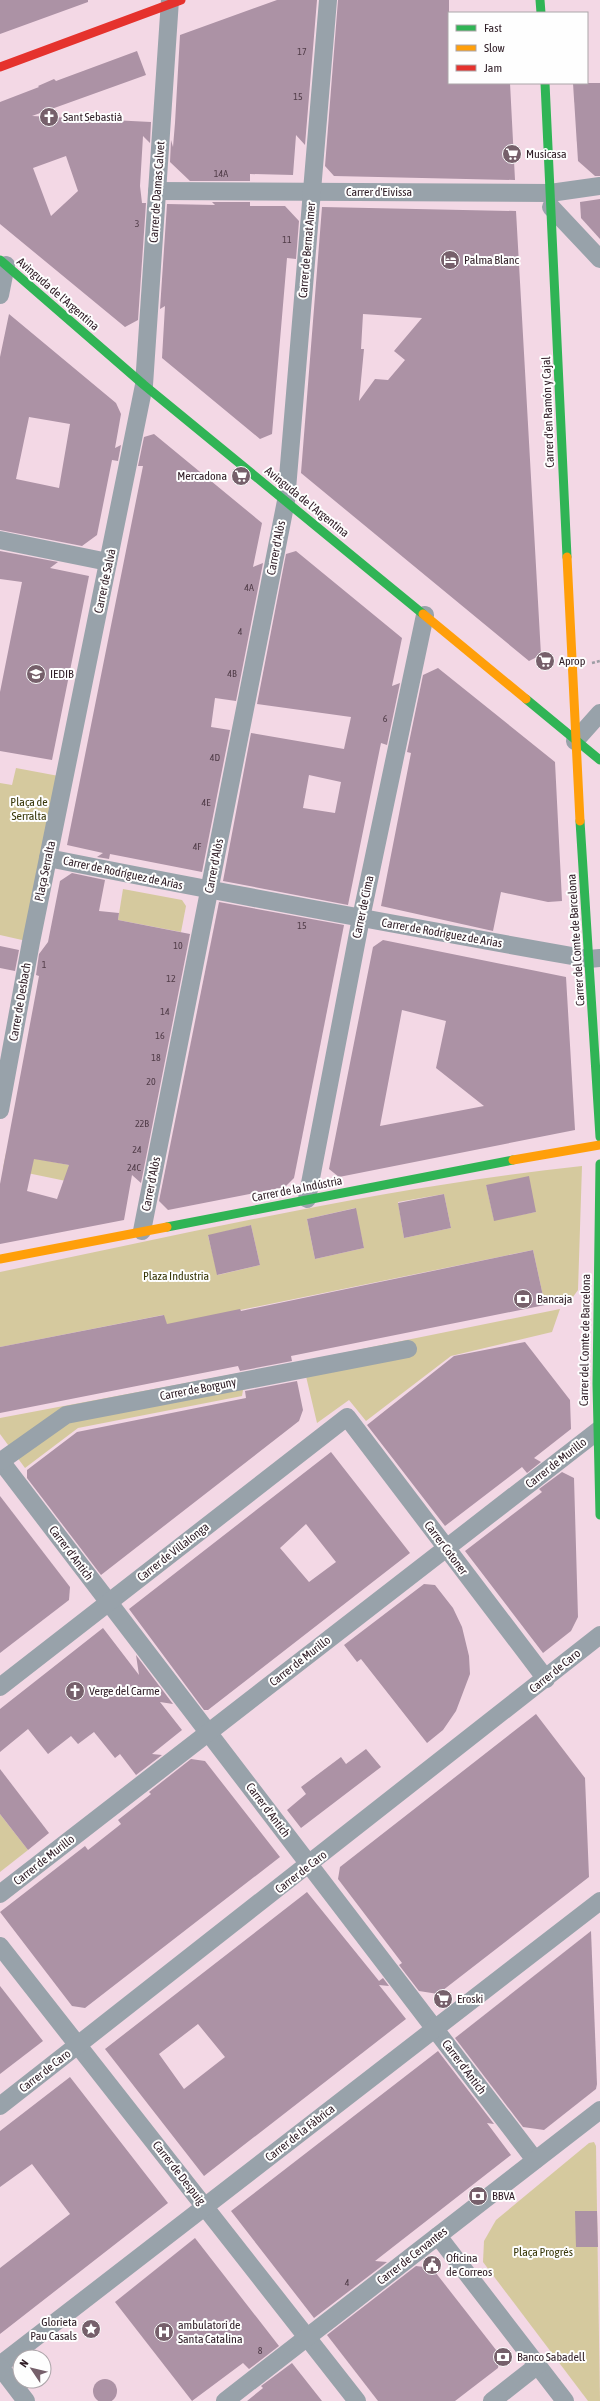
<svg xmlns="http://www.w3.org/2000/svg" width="600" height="2401" viewBox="0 0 600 2401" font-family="'Asap Condensed',sans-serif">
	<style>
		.green { fill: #d5c99e; fill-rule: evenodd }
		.building { fill: #ac92a5; fill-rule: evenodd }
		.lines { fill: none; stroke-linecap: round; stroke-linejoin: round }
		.path { stroke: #9e9ea5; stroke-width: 2.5; stroke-dasharray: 3 2; stroke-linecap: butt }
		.street { stroke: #98a2aa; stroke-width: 18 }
		.fast { stroke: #30b455; stroke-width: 9 }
		.slow { stroke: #ff9f0a; stroke-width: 9 }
		.jam { stroke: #e5322d; stroke-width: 9 }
		.labels { text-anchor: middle; stroke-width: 4; stroke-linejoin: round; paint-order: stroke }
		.number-label { font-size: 10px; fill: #503c48 }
		.poi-label { font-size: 12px; fill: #322029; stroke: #fefefe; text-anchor: start }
		.street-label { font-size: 12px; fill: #322029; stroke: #fefefe }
		.park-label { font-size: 12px; fill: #383709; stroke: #fefefe }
	</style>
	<rect width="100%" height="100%" fill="#f3d8e5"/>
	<g class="green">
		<polygon points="16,768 64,777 31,942 0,935 0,783 12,785"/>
		<polygon points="123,889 182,900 186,906 181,932 118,920"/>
		<polygon points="6,1153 69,1165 66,1181 3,1168"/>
		<path d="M582,1166L578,1290L570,1301L545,1305L533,1250L167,1325L163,1315L0,1347V1272C194,1232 385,1187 582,1166ZM486,1185L536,1212L494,1220ZM444,1194L451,1228L404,1238L398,1202ZM355,1208L364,1248L315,1259L307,1219ZM251,1225L260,1265L218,1275L208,1236Z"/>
		<polygon points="560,1309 552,1332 451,1356 366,1421 349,1400 317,1423 305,1372 243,1390 242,1396 78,1428 25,1468 0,1434 0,1418 303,1361"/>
		<polygon points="0,1814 28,1850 0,1872"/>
		<polygon points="594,2142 596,2146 600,2401 588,2401 483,2262 484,2241 496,2220 589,2143"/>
	</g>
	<g class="building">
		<polygon points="0,0 88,0 88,2 0,34"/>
		<polygon points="277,0 317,0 305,145 296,135 293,175 250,174 250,181 190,181 170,162 171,140 173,147 175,123 180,35"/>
		<polygon points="338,0 449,0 449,83 510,83 515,180 334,176 325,166"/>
		<path d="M137,51L146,75L32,116L151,122L150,143L143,136L140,186L142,203H146L138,320L125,327L0,224V102L39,87L38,86L54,79L56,81ZM66,156L78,191L51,216L33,168Z"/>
		<polygon points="573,83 600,83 600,176 595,176 578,161"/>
		<polygon points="600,199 600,239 581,218 580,202"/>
		<polygon points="212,202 250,202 250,206 285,206 299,221 296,259 287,258 272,434 260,439 162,358 165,306 160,309 167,204 215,205"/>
		<path d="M322,207L516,211L541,655L529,661L301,473ZM363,314L422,318L394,351L405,360L388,380L375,379L359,401L364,349H361Z"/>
		<path d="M9,314L116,403L121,414L115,448L121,445L118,461L112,460L97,535L82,546L0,530V357ZM29,417L70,424L59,488L16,479Z"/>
		<polygon points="154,434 262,523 253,567 263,563 236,701 215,698 211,727 230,730 202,872 110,854 109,859 97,857 103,853 67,845 143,466 138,466 144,437"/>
		<polygon points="0,551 58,562 50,568 89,576 52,760 0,751 0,692 22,582 0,579"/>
		<path d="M296,551L402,638L392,686L400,683L387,745L381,743L348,905L223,881L251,733L344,749L351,717L257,704L286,554ZM309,775L341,782L335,813L303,808Z"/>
		<polygon points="438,668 555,762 562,901 548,902 501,892 493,931 381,906 411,753 407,752 423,675"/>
		<path d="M72,873L105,880L99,911L119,913L118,920L190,934L141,1183L132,1175L124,1220L0,1244V1184L39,976L36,975L39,954L48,942L60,881ZM34,1159L69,1165L57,1199L27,1191Z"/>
		<polygon points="219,902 344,925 294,1178 285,1187 168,1210 159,1201"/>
		<path d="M383,940L566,977L575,1130L339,1177L329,1169L373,947ZM402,1010L446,1021L436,1068L484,1106L380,1126Z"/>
		<polygon points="0,946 19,950 15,971 0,968"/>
		<polygon points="529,1176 536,1212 494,1221 486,1185"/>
		<polygon points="444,1194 451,1228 404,1238 398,1203"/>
		<polygon points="356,1208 364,1248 315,1259 307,1219"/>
		<polygon points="251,1225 260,1265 217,1275 208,1235"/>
		<polygon points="533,1250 545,1305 291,1356 292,1361 240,1371 238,1366 0,1413 0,1347 164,1315 167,1324 240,1309 241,1311"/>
		<polygon points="525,1342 570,1400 571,1429 534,1458 541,1462 527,1473 522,1467 445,1526 367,1425 454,1356"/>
		<polygon points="297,1381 303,1410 299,1421 101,1575 27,1478 27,1470 77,1432 246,1398 245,1391"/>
		<path d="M331,1452L410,1553L208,1710H204L129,1609ZM306,1524L336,1562L309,1582L280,1548Z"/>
		<polygon points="562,1472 574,1478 578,1617 571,1631 543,1653 465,1551 542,1492 539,1489"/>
		<polygon points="0,1496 70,1587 69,1600 0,1653"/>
		<polygon points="424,1584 435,1585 453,1608 462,1627 469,1656 470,1674 456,1711 443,1730 427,1743 361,1659 357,1662 344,1645"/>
		<polygon points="103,1628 139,1675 136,1655 173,1704 160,1702 182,1730 152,1754 162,1755 136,1775 120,1754 115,1758 94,1732 78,1744 71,1736 48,1754 28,1729 0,1752 0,1709"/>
		<polygon points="536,1714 585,1778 589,1877 438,1994 419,1991 399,1965 402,1963 338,1879 340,1867"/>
		<polygon points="366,1749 381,1767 301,1828 287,1810 306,1794 301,1787 341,1757 346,1764"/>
		<polygon points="191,1759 205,1761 280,1857 85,2008 72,2006 0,1912 85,1846 88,1850 121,1824 118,1820 151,1794 149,1792"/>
		<polygon points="0,1769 49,1833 28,1850 0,1814"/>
		<path d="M307,1892L379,1981L383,1978L389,1986L379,1985L406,2019L204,2176L105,2049ZM198,2024L225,2057L184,2089L159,2054Z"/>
		<polygon points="591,1931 597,2084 596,2089 544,2130 523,2127 455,2038"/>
		<polygon points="0,1986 43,2041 0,2074"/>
		<polygon points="438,2051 494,2124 487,2123 511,2155 375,2261 387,2262 314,2318 231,2211"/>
		<polygon points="70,2077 168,2203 0,2334 0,2268 70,2214 32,2164 0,2187 0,2131"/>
		<polygon points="575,2211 597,2211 598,2247 576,2247"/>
		<polygon points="195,2238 279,2346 249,2369 243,2363 192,2401 115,2302"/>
		<polygon points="416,2266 432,2268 500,2355 498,2368 455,2401 378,2401 327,2335"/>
		<polygon points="292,2363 322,2401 247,2401 263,2388 261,2386"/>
		<circle cx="105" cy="2391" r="12"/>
	</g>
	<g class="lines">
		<polyline class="path" points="592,663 600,661"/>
		<g class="street">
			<polyline points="157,191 550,193 600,186"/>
			<polyline points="551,207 600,259"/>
			<polyline points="0,295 6,265"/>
			<polyline points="0,540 108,562"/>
			<polyline points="575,741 600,713"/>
			<path d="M48,858C228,894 409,927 589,959L600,958"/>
			<polyline points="0,1110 31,942 144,385 170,0"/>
			<polyline points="307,1199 361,918 425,615"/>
			<polyline points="142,1231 286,501 328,0"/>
			<polyline points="0,1460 535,2160"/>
			<polyline points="1,1461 66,1415 408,1349"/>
			<polyline points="0,1687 347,1417 546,1679"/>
			<polyline points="0,1894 600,1429"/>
			<polyline points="0,1946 357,2401"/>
			<polyline points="0,2106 600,1635"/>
			<polyline points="438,2236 565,2401"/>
			<polyline points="0,2365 600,1901"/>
			<polyline points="0,2367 26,2401"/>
			<polyline points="225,2401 600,2110"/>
			<polyline points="492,2401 538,2365"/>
		</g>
		<g class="fast">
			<polyline points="540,0 541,13"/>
			<polyline points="545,83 567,557"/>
			<polyline points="0,260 144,385 423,614"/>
			<polyline points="526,699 600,760"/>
			<polyline points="580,821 600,1137"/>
			<polyline points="600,1164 597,1384 600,1515"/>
			<polyline points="167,1227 513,1160"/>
		</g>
		<g class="slow">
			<polyline points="567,557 580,821"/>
			<polyline points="423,614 526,699"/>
			<polyline points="513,1160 600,1145"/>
			<polyline points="0,1259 167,1227"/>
		</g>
		<polyline class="jam" points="0,67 181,0"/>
	</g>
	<defs>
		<symbol id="church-disc" viewBox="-11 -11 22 22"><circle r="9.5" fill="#76606b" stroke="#fefefe"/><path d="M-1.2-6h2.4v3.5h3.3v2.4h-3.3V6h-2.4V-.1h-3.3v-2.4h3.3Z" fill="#fff"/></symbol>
		<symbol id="supermarket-disc" viewBox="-11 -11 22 22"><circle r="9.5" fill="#76606b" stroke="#fefefe"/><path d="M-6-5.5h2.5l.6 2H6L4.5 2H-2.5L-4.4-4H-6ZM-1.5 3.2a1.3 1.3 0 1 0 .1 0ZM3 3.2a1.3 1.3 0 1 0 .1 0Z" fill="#fff"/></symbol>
		<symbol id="hotel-disc" viewBox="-11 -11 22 22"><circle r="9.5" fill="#76606b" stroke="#fefefe"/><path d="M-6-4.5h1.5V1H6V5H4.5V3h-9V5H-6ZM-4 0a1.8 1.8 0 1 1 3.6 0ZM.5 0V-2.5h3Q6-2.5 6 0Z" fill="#fff"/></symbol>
		<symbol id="university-disc" viewBox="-11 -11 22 22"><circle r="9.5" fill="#76606b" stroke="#fefefe"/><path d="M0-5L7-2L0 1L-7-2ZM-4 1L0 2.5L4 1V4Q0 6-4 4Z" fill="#fff"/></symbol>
		<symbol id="bank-disc" viewBox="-11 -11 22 22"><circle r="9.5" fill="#76606b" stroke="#fefefe"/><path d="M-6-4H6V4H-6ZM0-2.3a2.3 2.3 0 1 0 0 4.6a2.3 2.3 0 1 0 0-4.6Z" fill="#fff"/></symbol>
		<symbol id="civic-disc" viewBox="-11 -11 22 22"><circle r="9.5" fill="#76606b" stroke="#fefefe"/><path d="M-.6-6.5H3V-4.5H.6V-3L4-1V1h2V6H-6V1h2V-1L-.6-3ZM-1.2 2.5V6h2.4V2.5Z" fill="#fff"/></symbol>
		<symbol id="sight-disc" viewBox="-11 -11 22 22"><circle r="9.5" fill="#76606b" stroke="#fefefe"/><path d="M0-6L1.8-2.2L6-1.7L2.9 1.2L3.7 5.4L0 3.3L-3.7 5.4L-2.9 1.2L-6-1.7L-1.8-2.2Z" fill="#fff"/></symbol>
		<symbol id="hospital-disc" viewBox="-11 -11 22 22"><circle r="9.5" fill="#76606b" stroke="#fefefe"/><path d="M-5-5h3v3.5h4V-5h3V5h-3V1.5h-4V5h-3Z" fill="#fff"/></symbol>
	</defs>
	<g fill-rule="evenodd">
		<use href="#church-disc" x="38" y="106" width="22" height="22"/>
		<use href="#supermarket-disc" x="501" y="143" width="22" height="22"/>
		<use href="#hotel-disc" x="439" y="249" width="22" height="22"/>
		<use href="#supermarket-disc" x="230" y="465" width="22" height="22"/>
		<use href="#supermarket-disc" x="534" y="650" width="22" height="22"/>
		<use href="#university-disc" x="25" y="663" width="22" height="22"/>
		<use href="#bank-disc" x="512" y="1288" width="22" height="22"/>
		<use href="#church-disc" x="64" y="1680" width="22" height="22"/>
		<use href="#supermarket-disc" x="432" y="1988" width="22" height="22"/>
		<use href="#bank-disc" x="467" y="2185" width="22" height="22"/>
		<use href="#civic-disc" x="421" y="2254" width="22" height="22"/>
		<use href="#sight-disc" x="80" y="2318" width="22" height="22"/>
		<use href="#hospital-disc" x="153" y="2321" width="22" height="22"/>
		<use href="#bank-disc" x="492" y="2346" width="22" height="22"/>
	</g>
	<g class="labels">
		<g class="number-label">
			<text x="302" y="55">17</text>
			<text x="298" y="100">15</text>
			<text x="221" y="177">14A</text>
			<text x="137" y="227">3</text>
			<text x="287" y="243">11</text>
			<text x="249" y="591">4A</text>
			<text x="240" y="635">4</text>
			<text x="232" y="677">4B</text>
			<text x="385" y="722">6</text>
			<text x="215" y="761">4D</text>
			<text x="206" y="806">4E</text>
			<text x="197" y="850">4F</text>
			<text x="302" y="929">15</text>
			<text x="178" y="949">10</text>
			<text x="44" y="968">1</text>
			<text x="171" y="982">12</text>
			<text x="165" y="1015">14</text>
			<text x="160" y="1039">16</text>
			<text x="156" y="1061">18</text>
			<text x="151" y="1085">20</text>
			<text x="142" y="1127">22B</text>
			<text x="137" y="1153">24</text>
			<text x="134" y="1171">24C</text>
			<text x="347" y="2286">4</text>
			<text x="260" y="2354">8</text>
		</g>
		<g class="poi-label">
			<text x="63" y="121">Sant Sebastià</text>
			<text x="526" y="158">Musicasa</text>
			<text x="464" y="264">Palma Blanc</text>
			<text x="227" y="480" text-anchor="end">Mercadona</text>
			<text x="559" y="665">Aprop</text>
			<text x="50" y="678">IEDIB</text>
			<text x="537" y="1303">Bancaja</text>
			<text x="89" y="1695">Verge del Carme</text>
			<text x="457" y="2003">Eroski</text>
			<text x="492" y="2200">BBVA</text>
			<text x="446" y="2262">Oficina<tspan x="446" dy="14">de Correos</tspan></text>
			<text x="77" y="2326" text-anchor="end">Glorieta<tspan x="77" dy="14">Pau Casals</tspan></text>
			<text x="178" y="2329">ambulatori de<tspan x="178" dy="14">Santa Catalina</tspan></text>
			<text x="517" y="2361">Banco Sabadell</text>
		</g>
		<g class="street-label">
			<text transform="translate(157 192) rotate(-86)" y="4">Carrer de Damas Calvet</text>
			<text x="379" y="196">Carrer d'Eivissa</text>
			<text transform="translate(307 250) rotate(-85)" y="4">Carrer de Bernat Amer</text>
			<text transform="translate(58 294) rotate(41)" y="4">Avinguda de l'Argentina</text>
			<text transform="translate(548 412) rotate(-92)" y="4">Carrer d'en Ramón y Cajal</text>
			<text transform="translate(307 502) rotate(39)" y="4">Avinguda de l'Argentina</text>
			<text transform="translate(276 548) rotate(-79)" y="4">Carrer d'Alòs</text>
			<text transform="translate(105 581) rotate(-78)" y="4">Carrer de Salvà</text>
			<text transform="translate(214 866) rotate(-79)" y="4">Carrer d'Alòs</text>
			<text transform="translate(45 871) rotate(-78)" y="4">Plaça Serralta</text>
			<text transform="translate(123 873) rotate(12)" y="4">Carrer de Rodríguez de Arias</text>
			<text transform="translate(363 907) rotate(-78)" y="4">Carrer de Cima</text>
			<text transform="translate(442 933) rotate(10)" y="4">Carrer de Rodríguez de Arias</text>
			<text transform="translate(576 940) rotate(-94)" y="4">Carrer del Comte de Barcelona</text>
			<text transform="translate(20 1002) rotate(-80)" y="4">Carrer de Desbach</text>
			<text transform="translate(151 1184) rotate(-79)" y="4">Carrer d'Alòs</text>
			<text transform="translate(297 1189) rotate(-11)" y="4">Carrer de la Indústria</text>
			<text transform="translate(585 1340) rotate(-89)" y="4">Carrer del Comte de Barcelona</text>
			<text transform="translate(198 1389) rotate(-11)" y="4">Carrer de Borguny</text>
			<text transform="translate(556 1463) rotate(-38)" y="4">Carrer de Murillo</text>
			<text transform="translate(446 1548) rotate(53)" y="4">Carrer Cotoner</text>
			<text transform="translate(173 1552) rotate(-38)" y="4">Carrer de Villalonga</text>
			<text transform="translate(71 1553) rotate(53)" y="4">Carrer d'Antich</text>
			<text transform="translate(300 1661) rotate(-38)" y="4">Carrer de Murillo</text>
			<text transform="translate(555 1671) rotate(-39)" y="4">Carrer de Caro</text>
			<text transform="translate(268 1810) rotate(53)" y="4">Carrer d'Antich</text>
			<text transform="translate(44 1860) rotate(-38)" y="4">Carrer de Murillo</text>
			<text transform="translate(301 1872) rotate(-38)" y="4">Carrer de Caro</text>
			<text transform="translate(464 2067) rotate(53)" y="4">Carrer d'Antich</text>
			<text transform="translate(45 2071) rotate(-38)" y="4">Carrer de Caro</text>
			<text transform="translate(300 2133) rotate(-38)" y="4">Carrer de la Fàbrica</text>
			<text transform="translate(179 2173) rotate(52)" y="4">Carrer de Despuig</text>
			<text transform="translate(412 2256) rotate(-38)" y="4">Carrer de Cervantes</text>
		</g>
		<g class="park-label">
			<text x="29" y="806">Plaça de<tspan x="29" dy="14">Serralta</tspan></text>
			<text x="176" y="1280">Plaza Industria</text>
			<text x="543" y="2256">Plaça Progrés</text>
		</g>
	</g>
	<rect x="448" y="12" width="140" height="72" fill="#fefefe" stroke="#aca5a9"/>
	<rect x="456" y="25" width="20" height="6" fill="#30b455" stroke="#aca5a9"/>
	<text x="484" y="32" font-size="12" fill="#322029">Fast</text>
	<rect x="456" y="45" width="20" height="6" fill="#ff9f0a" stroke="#aca5a9"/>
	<text x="484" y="52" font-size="12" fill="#322029">Slow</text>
	<rect x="456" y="65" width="20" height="6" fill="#e5322d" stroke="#aca5a9"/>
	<text x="484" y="72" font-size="12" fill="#322029">Jam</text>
	<g transform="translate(32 2369) rotate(305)"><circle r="19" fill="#fefefe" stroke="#aca5a9"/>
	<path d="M0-3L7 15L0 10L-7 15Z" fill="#76606b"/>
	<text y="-6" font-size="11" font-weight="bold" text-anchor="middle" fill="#322029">N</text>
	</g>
</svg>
